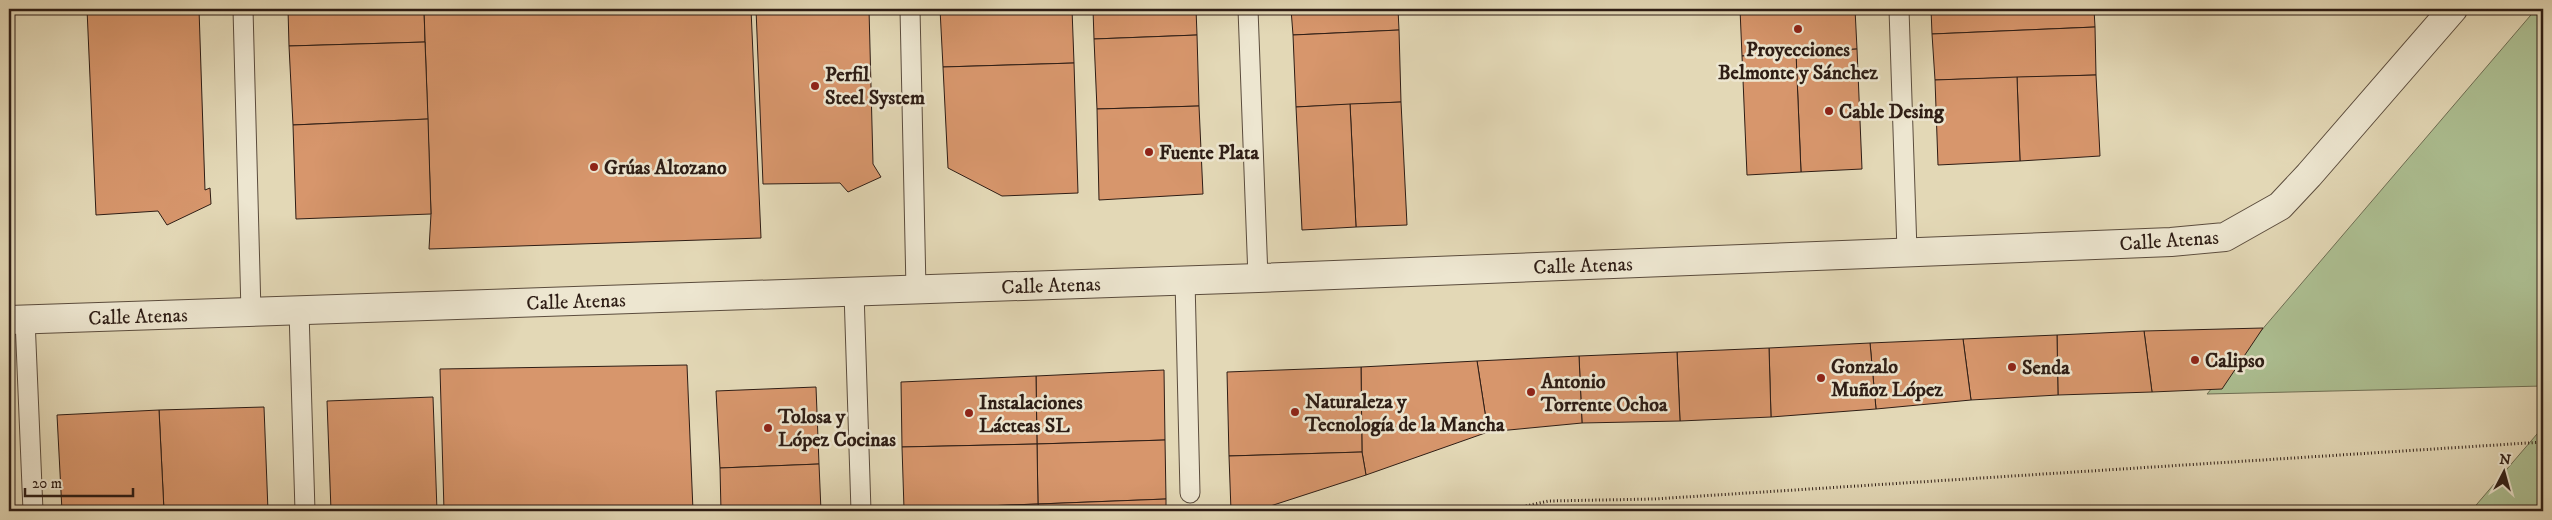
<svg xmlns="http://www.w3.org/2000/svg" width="2552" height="520" viewBox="0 0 2552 520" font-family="'IM FELL DW Pica',serif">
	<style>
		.green { fill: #adc093; stroke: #6e6e54 }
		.building { fill: #d7966c; stroke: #2e1d15 }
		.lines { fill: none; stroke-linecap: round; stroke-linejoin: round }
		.service-casing { stroke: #5b4c3d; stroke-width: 21 }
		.minor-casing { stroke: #5b4c3d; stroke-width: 30 }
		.path { stroke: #2e1d15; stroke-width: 3; stroke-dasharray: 1 2.5; stroke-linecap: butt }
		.service { stroke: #ede6d0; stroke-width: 19 }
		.minor { stroke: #ede6d0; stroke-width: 28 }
		.poi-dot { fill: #8f2418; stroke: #ede6d0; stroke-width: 2 }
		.labels { text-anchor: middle; stroke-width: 5; stroke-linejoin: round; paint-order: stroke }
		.poi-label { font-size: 20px; font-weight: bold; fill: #2e1d15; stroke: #ede6d0; text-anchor: start }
		.street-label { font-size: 20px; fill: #2e1d15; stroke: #ede6d0 }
	</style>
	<rect width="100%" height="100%" fill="#e3d8b6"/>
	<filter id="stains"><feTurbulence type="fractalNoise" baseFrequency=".004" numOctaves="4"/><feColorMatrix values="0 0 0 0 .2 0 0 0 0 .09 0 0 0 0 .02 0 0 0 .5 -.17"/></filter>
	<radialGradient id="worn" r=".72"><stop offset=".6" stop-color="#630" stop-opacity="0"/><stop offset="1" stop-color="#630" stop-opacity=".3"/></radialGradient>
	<g class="green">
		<polygon points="2536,9 2543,9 2543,386 2207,394"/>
		<polygon points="2543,427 2543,511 2471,511"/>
	</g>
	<g class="building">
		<polygon points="87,9 199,9 205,190 210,188 211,204 167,225 158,211 96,215"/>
		<polygon points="288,9 424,9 425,42 289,46"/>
		<polygon points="424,9 751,9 761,238 429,249 431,214"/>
		<polygon points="756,9 869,9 873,164 881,177 848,192 840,183 763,184"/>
		<polygon points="940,9 1072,9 1074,63 943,67"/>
		<polygon points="1093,9 1196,9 1197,35 1094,39"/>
		<polygon points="1291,9 1398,9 1399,30 1293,35"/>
		<polygon points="1740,9 1855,9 1857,49 1742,56"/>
		<polygon points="1931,9 2094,9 2095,27 1932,34"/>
		<polygon points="2095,27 2096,75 1935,80 1932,34"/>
		<polygon points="1399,30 1401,102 1296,107 1293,35"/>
		<polygon points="1197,35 1199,106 1097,109 1094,39"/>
		<polygon points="425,42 428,119 293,125 289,46"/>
		<polygon points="1857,49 1862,169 1801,172 1796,53"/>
		<polygon points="1796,53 1801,172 1747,175 1742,56"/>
		<polygon points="1074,63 1078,193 1002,196 948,168 943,67"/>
		<polygon points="2096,75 2100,156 2020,161 2017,77"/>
		<polygon points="2017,77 2020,161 1938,165 1935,80"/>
		<polygon points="1401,102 1407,225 1356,227 1350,104"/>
		<polygon points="1350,104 1356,227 1302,230 1296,107"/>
		<polygon points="1199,106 1203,194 1099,200 1097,109"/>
		<polygon points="428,119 431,214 296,219 293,125"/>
		<polygon points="2263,328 2222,389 2152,392 2144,331"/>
		<polygon points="2144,331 2152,392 2058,395 2057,335"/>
		<polygon points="2057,335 2058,395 1971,400 1963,339"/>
		<polygon points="1963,339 1971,400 1876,409 1870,343"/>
		<polygon points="1870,343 1876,409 1771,417 1769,348"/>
		<polygon points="1769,348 1771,417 1680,421 1677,352"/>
		<polygon points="1677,352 1680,421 1582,423 1579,356"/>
		<polygon points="1579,356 1582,423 1488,432 1477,361"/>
		<polygon points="1477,361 1488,432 1366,475 1362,452 1361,367"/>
		<polygon points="687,365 693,511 444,511 440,369"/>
		<polygon points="1361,367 1362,452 1229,456 1227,372"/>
		<polygon points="1164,370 1165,440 1037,444 1036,376"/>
		<polygon points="1036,376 1037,444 902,447 901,382"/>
		<polygon points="816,387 819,464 720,468 716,391"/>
		<polygon points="433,397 437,511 331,511 327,401"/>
		<polygon points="264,407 268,511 164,511 159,410"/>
		<polygon points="159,410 164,511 62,511 57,415"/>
		<polygon points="1165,440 1166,499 1038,504 1037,444"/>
		<polygon points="1037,444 1038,504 904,509 902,447"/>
		<polygon points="1362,452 1366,475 1255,511 1231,511 1229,456"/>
		<polygon points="819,464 821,511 721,511 720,468"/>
		<polygon points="1166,499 1166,511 1039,511 1038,504"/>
		<polygon points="1038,504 1039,511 904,511 904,509"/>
	</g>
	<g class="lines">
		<defs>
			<g id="service">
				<polyline points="243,9 251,312"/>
				<polyline points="910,9 916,289"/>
				<polyline points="1248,9 1258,278"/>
				<polyline points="1899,9 1907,251"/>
				<polyline points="1185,280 1190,493"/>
				<polyline points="854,292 861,511"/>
				<polyline points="299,311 305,511"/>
				<polyline points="25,319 33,511"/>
			</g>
			<polyline id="minor" points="9,320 1258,278 2171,242 2225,237 2280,206 2309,175 2453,9"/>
		</defs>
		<use href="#service" class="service-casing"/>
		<use href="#minor" class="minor-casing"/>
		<polyline class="path" points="1502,511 1549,501 1654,499 2543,442"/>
		<use href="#service" class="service"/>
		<use href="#minor" class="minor"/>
	</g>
	<g class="poi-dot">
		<circle cx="1798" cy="29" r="5"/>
		<circle cx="815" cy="86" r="5"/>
		<circle cx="1829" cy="111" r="5"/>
		<circle cx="1149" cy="152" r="5"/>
		<circle cx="594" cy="167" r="5"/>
		<circle cx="2195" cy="360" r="5"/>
		<circle cx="2012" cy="367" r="5"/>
		<circle cx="1821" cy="378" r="5"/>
		<circle cx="1531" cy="392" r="5"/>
		<circle cx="1295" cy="412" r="5"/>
		<circle cx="969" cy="413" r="5"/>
		<circle cx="768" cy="428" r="5"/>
	</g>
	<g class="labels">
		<g class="poi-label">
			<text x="1798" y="56" text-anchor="middle">Proyecciones<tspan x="1798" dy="23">Belmonte y Sánchez</tspan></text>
			<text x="825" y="81">Perfil<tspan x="825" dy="23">Steel System</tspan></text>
			<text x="1839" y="118">Cable Desing</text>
			<text x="1159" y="159">Fuente Plata</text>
			<text x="604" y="174">Grúas Altozano</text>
			<text x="2205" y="367">Calipso</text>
			<text x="1831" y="373">Gonzalo<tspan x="1831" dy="23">Muñoz López</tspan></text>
			<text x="2022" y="374">Senda</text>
			<text x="1541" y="388">Antonio<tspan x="1541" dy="23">Torrente Ochoa</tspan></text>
			<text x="1305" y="408">Naturaleza y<tspan x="1305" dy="23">Tecnología de la Mancha</tspan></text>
			<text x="979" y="409">Instalaciones<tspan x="979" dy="23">Lácteas SL</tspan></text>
			<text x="778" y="423">Tolosa y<tspan x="778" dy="23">López Cocinas</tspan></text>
		</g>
		<g class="street-label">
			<text transform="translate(2169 240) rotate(-4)" y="7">Calle Atenas</text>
			<text transform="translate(1583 265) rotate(-2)" y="7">Calle Atenas</text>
			<text transform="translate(1051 285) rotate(-2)" y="7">Calle Atenas</text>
			<text transform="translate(576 301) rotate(-2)" y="7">Calle Atenas</text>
			<text transform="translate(138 316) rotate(-2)" y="7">Calle Atenas</text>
		</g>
	</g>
	<rect width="2552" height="520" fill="none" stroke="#e3d8b6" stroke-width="30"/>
	<rect x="10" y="10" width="2532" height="500" fill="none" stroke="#2e1d15" stroke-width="2.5"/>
	<rect x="15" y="15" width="2522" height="490" fill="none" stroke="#2e1d15"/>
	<g transform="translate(2504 472) rotate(6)" stroke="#ede6d0" stroke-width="4" paint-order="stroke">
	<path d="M0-4L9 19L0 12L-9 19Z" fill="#2e1d15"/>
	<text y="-8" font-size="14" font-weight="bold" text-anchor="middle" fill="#2e1d15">N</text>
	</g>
	<path d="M25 488v8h108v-8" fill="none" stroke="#2e1d15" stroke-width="2.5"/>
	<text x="32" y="488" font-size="15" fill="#2e1d15" stroke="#ede6d0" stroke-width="4" paint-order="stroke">20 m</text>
	<rect width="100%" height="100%" filter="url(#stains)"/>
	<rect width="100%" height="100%" fill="url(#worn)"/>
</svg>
